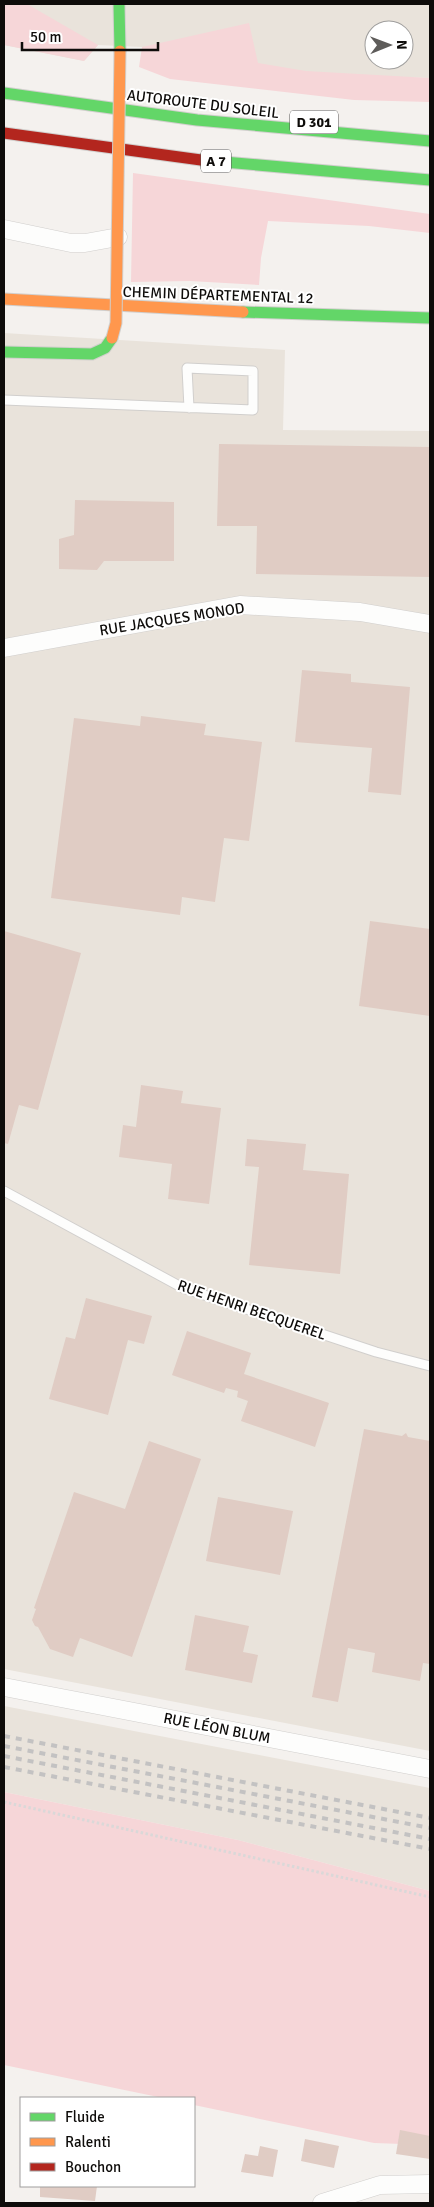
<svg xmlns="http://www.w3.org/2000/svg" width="434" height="2207" viewBox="0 0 434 2207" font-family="Signika,sans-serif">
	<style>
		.built { fill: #e9e3db; fill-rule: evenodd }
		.green { fill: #f6d6d8 }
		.building { fill: #e0ccc4 }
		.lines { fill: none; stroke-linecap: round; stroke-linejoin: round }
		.lane-casing { stroke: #d1cfcd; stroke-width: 11 }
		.street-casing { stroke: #d1cfcd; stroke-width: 19 }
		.fast-casing { stroke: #d1cfcd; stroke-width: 13 }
		.slow-casing { stroke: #d1cfcd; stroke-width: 13 }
		.jam-casing { stroke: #d1cfcd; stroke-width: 13 }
		.path { stroke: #dad8d8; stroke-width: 3; stroke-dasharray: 2.5 2.5; stroke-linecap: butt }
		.lane { stroke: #fdfdfc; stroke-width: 9 }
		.street { stroke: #fdfdfc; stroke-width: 18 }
		.fast { stroke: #63d668; stroke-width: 11 }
		.slow { stroke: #ff974d; stroke-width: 11 }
		.jam { stroke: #b3261e; stroke-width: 11 }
		.rail { stroke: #c3c2c2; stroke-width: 4; stroke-dasharray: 6 6; stroke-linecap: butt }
		.slow-bridge-casing { stroke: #d1cfcd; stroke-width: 13; stroke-linecap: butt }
		.slow-bridge { stroke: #ff974d; stroke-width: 11 }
		.labels { text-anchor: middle; stroke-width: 4; stroke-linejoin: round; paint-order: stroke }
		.shield { fill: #fff; stroke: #565554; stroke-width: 1 }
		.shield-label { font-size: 14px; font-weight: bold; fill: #0e0c0a }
		.street-label { font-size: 15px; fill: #0e0c0a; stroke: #fff }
	</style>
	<rect width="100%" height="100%" fill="#f4f1ee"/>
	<g class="built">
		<path d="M4,4H430V78L160,69L142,47L98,45L84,61L4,45ZM374,30H404V60H374Z"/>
		<polygon points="4,333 285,350 283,430 430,431 430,1751 4,1669"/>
		<polygon points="4,1706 430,1788 430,1891 238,1840 4,1792"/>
	</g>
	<g class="green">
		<polygon points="4,4 27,4 98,45 84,61 4,45"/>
		<polygon points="249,23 258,63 306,71 430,78 430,102 354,100 170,79 139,67 142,47"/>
		<polygon points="133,173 430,214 430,233 369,226 268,221 261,258 259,285 190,281 131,282"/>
		<polygon points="4,1792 238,1840 430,1891 430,2145 374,2143 194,2105 194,2098 163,2098 4,2065"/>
	</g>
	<g class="building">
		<polygon points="219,444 430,447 430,577 256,574 257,526 217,526"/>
		<polygon points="75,500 174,502 174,561 104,561 97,570 59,569 59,539 74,535"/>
		<polygon points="302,670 351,674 351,682 410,687 401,795 368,792 372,748 295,742"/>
		<polygon points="141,716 206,724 204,735 262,742 249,841 224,838 215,902 182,897 180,915 51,898 74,718 140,726"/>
		<polygon points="370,921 430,929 430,1016 359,1006"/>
		<polygon points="4,931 81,953 38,1110 19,1105 8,1144 4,1143"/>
		<polygon points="141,1085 183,1091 181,1103 221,1108 209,1204 168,1199 172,1164 119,1157 123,1125 136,1127"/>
		<polygon points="247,1139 306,1144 303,1170 349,1174 340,1274 249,1265 259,1167 245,1166"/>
		<polygon points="86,1298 152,1316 144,1344 128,1340 108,1415 49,1399 66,1337 75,1339"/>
		<polygon points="187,1331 251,1353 244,1374 329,1403 315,1447 241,1421 248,1401 237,1397 238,1391 226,1388 224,1393 172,1375"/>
		<polygon points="364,1429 402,1436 406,1433 408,1437 430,1441 430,1664 423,1663 420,1681 372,1672 375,1653 348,1648 338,1702 312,1697"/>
		<polygon points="149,1441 201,1459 132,1657 80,1638 73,1657 50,1649 38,1627 35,1626 32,1620 36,1609 34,1608 74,1492 125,1509"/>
		<polygon points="218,1497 293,1511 280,1575 206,1561"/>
		<polygon points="195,1615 249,1626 243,1652 258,1655 252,1683 185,1670"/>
		<polygon points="400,2130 430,2136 430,2159 396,2154"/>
		<polygon points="305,2139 339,2146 334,2168 301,2161"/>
		<polygon points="260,2146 278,2150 273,2177 241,2172 245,2154 258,2156"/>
		<polygon points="40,2186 97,2186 95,2201 40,2197"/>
	</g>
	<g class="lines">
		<defs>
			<g id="lane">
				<polyline points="4,400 253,410 253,371 187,368 189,408"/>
				<polyline points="4,1191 183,1288 376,1352 430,1366"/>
			</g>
			<g id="street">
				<polyline points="4,229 71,243 85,243 118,237"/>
				<polyline points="4,648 240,605 360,612 430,624"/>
				<polyline points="4,1687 430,1769"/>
				<polyline points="322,2203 380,2185 430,2184"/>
			</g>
			<g id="fast">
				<polyline points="119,4 120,51"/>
				<polyline points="4,93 197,120 430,141"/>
				<polyline points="201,160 430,180"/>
				<polyline points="243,312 430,318"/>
				<polyline points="4,352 92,354 105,348 112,338"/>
			</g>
			<polyline id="slow" points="4,299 243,312"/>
			<polyline id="jam" points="4,133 201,160"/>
		</defs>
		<use href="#lane" class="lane-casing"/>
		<use href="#street" class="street-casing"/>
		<use href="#fast" class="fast-casing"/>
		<use href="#slow" class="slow-casing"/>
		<use href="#jam" class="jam-casing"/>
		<polyline class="path" points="4,1802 430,1897"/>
		<use href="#lane" class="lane"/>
		<use href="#street" class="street"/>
		<use href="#fast" class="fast"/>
		<use href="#slow" class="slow"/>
		<use href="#jam" class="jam"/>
		<g class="rail">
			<polyline points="4,1736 430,1818"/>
			<polyline points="4,1746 430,1828"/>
			<polyline points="4,1756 430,1839"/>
			<polyline points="4,1767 430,1849"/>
		</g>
		<defs>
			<polyline id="slow-bridge" points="112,338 116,323 120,51"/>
		</defs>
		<use href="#slow-bridge" class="slow-bridge-casing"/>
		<use href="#slow-bridge" class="slow-bridge"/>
	</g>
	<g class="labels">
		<g class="shield">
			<rect x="290" y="110.5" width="48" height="23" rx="4"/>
			<rect x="201" y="149.5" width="30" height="23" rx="4"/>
		</g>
		<g class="shield-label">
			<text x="314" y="127">D 301</text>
			<text x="216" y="166">A 7</text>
		</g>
		<g class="street-label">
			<text transform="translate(203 104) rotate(7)" y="5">AUTOROUTE DU SOLEIL</text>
			<text transform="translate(218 295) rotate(2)" y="5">CHEMIN DÉPARTEMENTAL 12</text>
			<text transform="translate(172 619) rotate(-9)" y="5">RUE JACQUES MONOD</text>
			<text transform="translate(252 1310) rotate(19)" y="5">RUE HENRI BECQUEREL</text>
			<text transform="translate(217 1728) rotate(11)" y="5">RUE LÉON BLUM</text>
		</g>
	</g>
	<rect width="434" height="2207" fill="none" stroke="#0e0c0a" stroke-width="10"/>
	<rect x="20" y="2097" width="175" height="90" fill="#ffffff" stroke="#9f9e9d"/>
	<rect x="30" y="2113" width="25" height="8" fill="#63d668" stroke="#9f9e9d"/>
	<text x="65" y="2122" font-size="15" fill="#0e0c0a">Fluide</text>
	<rect x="30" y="2138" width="25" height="8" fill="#ff974d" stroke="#9f9e9d"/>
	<text x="65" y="2147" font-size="15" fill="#0e0c0a">Ralenti</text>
	<rect x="30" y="2163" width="25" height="8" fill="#b3261e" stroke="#9f9e9d"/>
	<text x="65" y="2172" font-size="15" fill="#0e0c0a">Bouchon</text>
	<g transform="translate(389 45) rotate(89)"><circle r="24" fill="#ffffff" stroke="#9f9e9d"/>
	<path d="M0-4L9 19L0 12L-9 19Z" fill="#5e5c5a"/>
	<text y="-8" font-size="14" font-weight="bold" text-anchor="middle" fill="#0e0c0a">N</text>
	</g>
	<path d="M22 42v8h136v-8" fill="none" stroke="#0e0c0a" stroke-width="2.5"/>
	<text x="30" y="42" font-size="15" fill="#0e0c0a" stroke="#ffffff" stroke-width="4" paint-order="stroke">50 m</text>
</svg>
